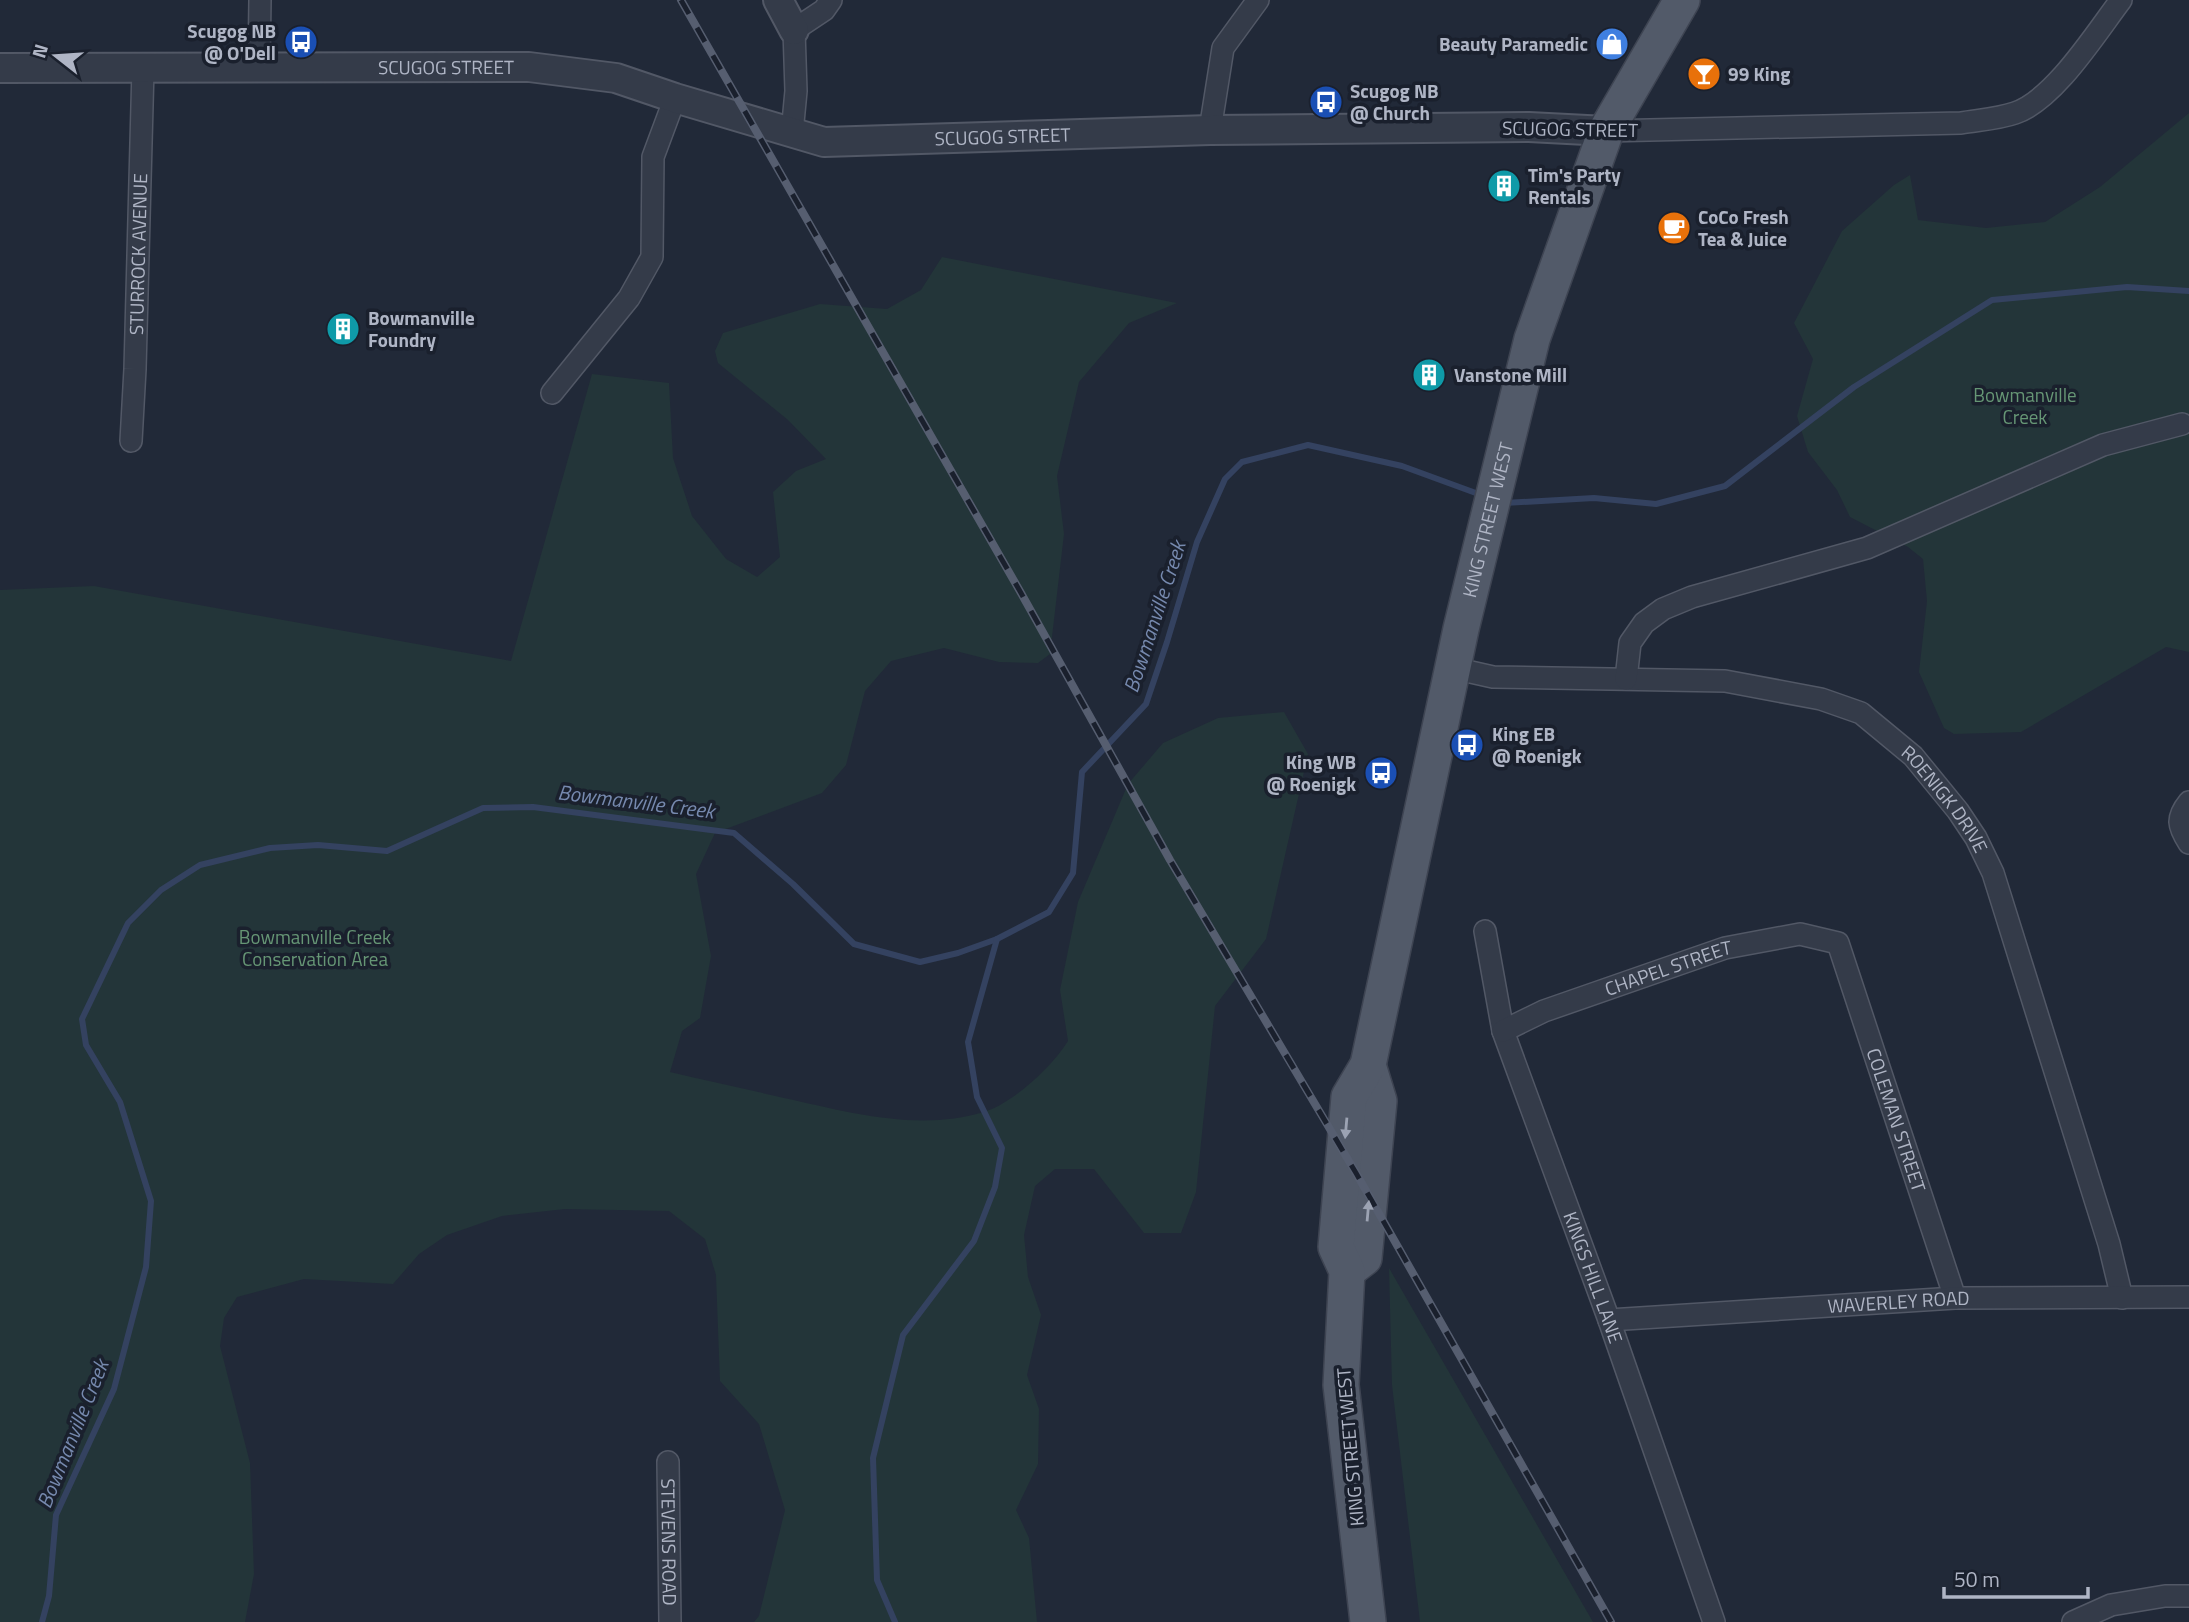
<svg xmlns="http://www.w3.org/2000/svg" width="2189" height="1622" viewBox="0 0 2189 1622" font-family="'Titillium Web',sans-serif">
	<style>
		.green { fill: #233539 }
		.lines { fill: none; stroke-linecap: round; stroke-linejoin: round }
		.stream { stroke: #344260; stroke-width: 6 }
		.minor-casing { stroke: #525866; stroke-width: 24 }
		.tertiary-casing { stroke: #525866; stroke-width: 32 }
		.primary-casing { stroke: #3e4452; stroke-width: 38 }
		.minor { stroke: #343b49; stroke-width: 21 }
		.tertiary { stroke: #343b49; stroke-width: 28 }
		.primary { stroke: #525a69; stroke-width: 35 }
		.rail-casing { stroke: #565e70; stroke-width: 8 }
		.rail { stroke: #1a202d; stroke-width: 5; stroke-dasharray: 16; stroke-linecap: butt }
		.oneway { fill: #9ca3b3 }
		.labels { text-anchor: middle; stroke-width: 7; stroke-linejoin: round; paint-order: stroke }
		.poi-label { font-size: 19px; font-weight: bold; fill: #afb5c5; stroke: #1a202d; text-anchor: start }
		.street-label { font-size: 19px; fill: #afb5c5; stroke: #1a202d }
		.park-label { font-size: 19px; fill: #669675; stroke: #1a202d }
		.water-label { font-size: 21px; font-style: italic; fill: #7689ae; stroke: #1a202d }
	</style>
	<rect width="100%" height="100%" fill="#212938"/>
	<g class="green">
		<polygon points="2189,113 2189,652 2166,647 2021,732 1954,734 1944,728 1919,672 1927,601 1923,559 1908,547 1850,517 1837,490 1808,452 1797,416 1813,359 1794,323 1842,231 1894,185 1910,175 1918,220 1986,228 2045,222 2100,187"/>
		<path d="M942,257L1177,303L1129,323L1079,382L1057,476L1064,534L1050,654L1038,663L999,662L944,648L891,661L865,691L846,765L822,793L715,833L696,874L711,956L700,1018L682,1031L670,1072C708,1081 746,1089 784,1098C848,1112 919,1132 984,1112C1013,1103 1052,1067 1068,1041L1060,990L1078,902L1128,784L1163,743L1218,718L1284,712L1308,754L1266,939L1215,1006L1196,1192L1181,1233H1144L1094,1169H1055L1035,1186L1024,1235L1028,1277L1041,1315L1027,1375L1039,1409L1038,1464L1016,1510L1029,1538L1037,1622H754L759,1616L785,1510L759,1424L720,1381L716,1275L705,1239L669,1211L565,1209L502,1216L447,1235L419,1254L393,1284L304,1279L237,1297L224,1318L220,1346L250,1463L254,1574L245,1622H0V590L94,586L511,661L592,374L669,383L673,458L692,516L726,559L757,577L780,557L773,492L796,471L826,459L788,420L718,363L715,351L723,333L820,304L887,309L921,290Z"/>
		<polygon points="1389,1268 1593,1622 1420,1622 1392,1385"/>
	</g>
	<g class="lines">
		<g class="stream">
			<polyline points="1504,503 1594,498 1656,504 1725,486 1854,387 1992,300 2127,287 2189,291"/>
			<polyline points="42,1622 49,1596 56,1515 114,1389 146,1267 151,1201 120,1102 86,1045 82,1019 128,923 161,890 200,865 270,848 318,845 387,851 483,808 533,807 734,833 793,884 854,944 920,962 958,953 997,939 1049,912 1073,873 1082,772 1146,704 1167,642 1197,542 1225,479 1242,462 1308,445 1402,466 1484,496"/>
			<polyline points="895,1622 877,1580 873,1458 903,1335 974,1241 995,1187 1002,1148 977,1097 968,1042 997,939"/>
		</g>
		<defs>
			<g id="minor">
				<polyline points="259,67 260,0"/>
				<polyline points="1210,130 1223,48 1258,0"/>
				<path d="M1606,131L1961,123C1978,120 1998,119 2015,113C2054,100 2096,33 2121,0"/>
				<polyline points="792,133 796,91 794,30 824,10 831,0"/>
				<polyline points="552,393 629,298 652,257 653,157 675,98"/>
				<path id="s1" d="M131,441L135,369L143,68"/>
				<path id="s2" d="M1453,668L1493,677L1725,681L1821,699L1861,713L1913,756L1958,811L1976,838L1993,873L2109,1244L2122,1298"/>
				<polyline points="1626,679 1630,643 1644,623 1663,609 1692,597 1867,548 2103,445 2182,424"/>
				<path d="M2189,802C2176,818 2178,826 2189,843"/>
				<path id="s3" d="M1485,931L1503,1031L1609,1320L1714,1622"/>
				<path id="s4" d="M1503,1031L1544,1011L1725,948L1800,934L1838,943L1955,1298"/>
				<path id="s5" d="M1609,1320L1955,1298L2189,1297"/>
				<path id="s6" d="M668,1462L670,1622"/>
				<polyline points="2073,1622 2111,1605 2165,1596 2189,1596"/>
			</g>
			<g id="tertiary">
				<polyline points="778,0 794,30"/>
				<path id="s7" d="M0,68L529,67L616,78L675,98L824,142L1210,130L1529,127L1606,131"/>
			</g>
			<g id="primary">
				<polyline points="1347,1271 1364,1258 1379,1101 1368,1065"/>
				<path id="s8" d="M1368,1622L1341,1385L1347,1271L1336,1247L1349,1097L1368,1065L1461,629L1532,339L1606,131L1682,0"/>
			</g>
		</defs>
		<use href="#minor" class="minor-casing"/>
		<use href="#tertiary" class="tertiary-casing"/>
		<use href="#primary" class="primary-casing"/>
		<use href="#minor" class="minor"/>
		<use href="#tertiary" class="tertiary"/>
		<use href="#primary" class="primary"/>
		<defs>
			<polyline id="rail" points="681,0 1021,593 1170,860 1356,1173 1611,1622"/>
		</defs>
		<use href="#rail" class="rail-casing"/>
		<use href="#rail" class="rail"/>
	</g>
	<defs><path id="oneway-solid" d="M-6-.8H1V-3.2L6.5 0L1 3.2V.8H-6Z" transform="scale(1.75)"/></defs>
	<g class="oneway">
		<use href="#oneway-solid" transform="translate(1346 1128) rotate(95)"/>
		<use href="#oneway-solid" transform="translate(1368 1211) rotate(-85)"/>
	</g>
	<defs>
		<symbol id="bus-disc" viewBox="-11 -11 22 22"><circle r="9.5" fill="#1a4fb4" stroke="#1a202d"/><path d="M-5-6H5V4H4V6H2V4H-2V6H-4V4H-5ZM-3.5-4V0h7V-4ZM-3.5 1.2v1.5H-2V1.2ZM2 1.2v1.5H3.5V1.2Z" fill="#fff"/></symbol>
		<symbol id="shop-disc" viewBox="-11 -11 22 22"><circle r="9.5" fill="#3f7fe0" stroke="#1a202d"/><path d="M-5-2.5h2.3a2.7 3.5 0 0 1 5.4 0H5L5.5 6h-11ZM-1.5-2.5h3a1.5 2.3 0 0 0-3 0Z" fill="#fff"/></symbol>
		<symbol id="bar-disc" viewBox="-11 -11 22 22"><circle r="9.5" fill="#e8710a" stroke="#1a202d"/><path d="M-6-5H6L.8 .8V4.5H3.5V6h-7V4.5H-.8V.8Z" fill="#fff"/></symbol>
		<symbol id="building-disc" viewBox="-11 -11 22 22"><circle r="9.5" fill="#0f9aa8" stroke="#1a202d"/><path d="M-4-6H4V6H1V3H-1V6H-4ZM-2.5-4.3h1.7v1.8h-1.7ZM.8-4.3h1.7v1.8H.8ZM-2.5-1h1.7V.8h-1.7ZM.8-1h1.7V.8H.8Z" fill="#fff"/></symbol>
		<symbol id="cafe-disc" viewBox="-11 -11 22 22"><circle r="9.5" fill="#e8710a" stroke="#1a202d"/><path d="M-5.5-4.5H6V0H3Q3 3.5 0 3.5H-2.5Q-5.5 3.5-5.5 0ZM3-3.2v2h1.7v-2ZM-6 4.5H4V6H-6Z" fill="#fff"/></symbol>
	</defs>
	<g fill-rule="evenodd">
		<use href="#bus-disc" x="282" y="23" width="38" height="38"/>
		<use href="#shop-disc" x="1593" y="25" width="38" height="38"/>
		<use href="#bar-disc" x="1685" y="55" width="38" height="38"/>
		<use href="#bus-disc" x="1307" y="83" width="38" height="38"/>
		<use href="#building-disc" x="1485" y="167" width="38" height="38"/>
		<use href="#cafe-disc" x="1655" y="209" width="38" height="38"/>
		<use href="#building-disc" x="324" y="310" width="38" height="38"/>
		<use href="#building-disc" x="1410" y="356" width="38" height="38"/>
		<use href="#bus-disc" x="1448" y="726" width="38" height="38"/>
		<use href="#bus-disc" x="1362" y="754" width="38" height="38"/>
	</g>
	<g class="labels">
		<g class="poi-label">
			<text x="276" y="38" text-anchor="end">Scugog NB<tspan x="276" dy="22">@ O'Dell</tspan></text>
			<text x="1588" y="51" text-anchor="end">Beauty Paramedic</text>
			<text x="1728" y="81">99 King</text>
			<text x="1350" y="98">Scugog NB<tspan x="1350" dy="22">@ Church</tspan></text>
			<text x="1528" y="182">Tim's Party<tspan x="1528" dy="22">Rentals</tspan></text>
			<text x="1698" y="224">CoCo Fresh<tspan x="1698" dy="22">Tea &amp; Juice</tspan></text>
			<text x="368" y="325">Bowmanville<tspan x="368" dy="22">Foundry</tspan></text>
			<text x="1454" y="382">Vanstone Mill</text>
			<text x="1492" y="741">King EB<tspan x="1492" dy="22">@ Roenigk</tspan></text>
			<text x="1356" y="769" text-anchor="end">King WB<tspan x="1356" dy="22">@ Roenigk</tspan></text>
		</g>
		<g class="street-label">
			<text dy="7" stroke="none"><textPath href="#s7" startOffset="446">SCUGOG STREET</textPath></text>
			<text transform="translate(1570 129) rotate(1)" y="7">SCUGOG STREET</text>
			<text dy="7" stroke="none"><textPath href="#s7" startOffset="1013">SCUGOG STREET</textPath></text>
			<text dy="7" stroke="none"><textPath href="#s1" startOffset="187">STURROCK AVENUE</textPath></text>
			<text dy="7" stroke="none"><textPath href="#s8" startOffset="1125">KING STREET WEST</textPath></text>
			<text dy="7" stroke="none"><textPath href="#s2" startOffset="534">ROENIGK DRIVE</textPath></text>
			<text dy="7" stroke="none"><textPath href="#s4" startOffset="177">CHAPEL STREET</textPath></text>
			<text dy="7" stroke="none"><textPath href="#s4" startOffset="539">COLEMAN STREET</textPath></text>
			<text dy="7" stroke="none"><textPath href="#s3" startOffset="364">KINGS HILL LANE</textPath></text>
			<text dy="7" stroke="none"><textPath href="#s5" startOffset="290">WAVERLEY ROAD</textPath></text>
			<text transform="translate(1350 1447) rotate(-95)" y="7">KING STREET WEST</text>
			<text dy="7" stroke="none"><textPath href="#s6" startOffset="80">STEVENS ROAD</textPath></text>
		</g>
		<g class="park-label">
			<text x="2025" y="402">Bowmanville<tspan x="2025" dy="22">Creek</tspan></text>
			<text x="315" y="944">Bowmanville Creek<tspan x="315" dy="22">Conservation Area</tspan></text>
		</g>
		<g class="water-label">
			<text transform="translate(1155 617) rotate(-72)" y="7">Bowmanville Creek</text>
			<text transform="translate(636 802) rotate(7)" y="7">Bowmanville Creek</text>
			<text transform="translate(73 1434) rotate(-68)" y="7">Bowmanville Creek</text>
		</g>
	</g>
	<g transform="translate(56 56) rotate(287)" stroke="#1a202d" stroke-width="5" paint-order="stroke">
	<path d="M0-5L12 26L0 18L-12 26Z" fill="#afb5c5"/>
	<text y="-10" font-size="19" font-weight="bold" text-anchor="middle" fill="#afb5c5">N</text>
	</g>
	<path d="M1944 1587v10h144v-10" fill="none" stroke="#afb5c5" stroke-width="3.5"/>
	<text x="1954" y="1587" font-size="21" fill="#afb5c5" stroke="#1a202d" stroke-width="5" paint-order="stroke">50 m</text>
</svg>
